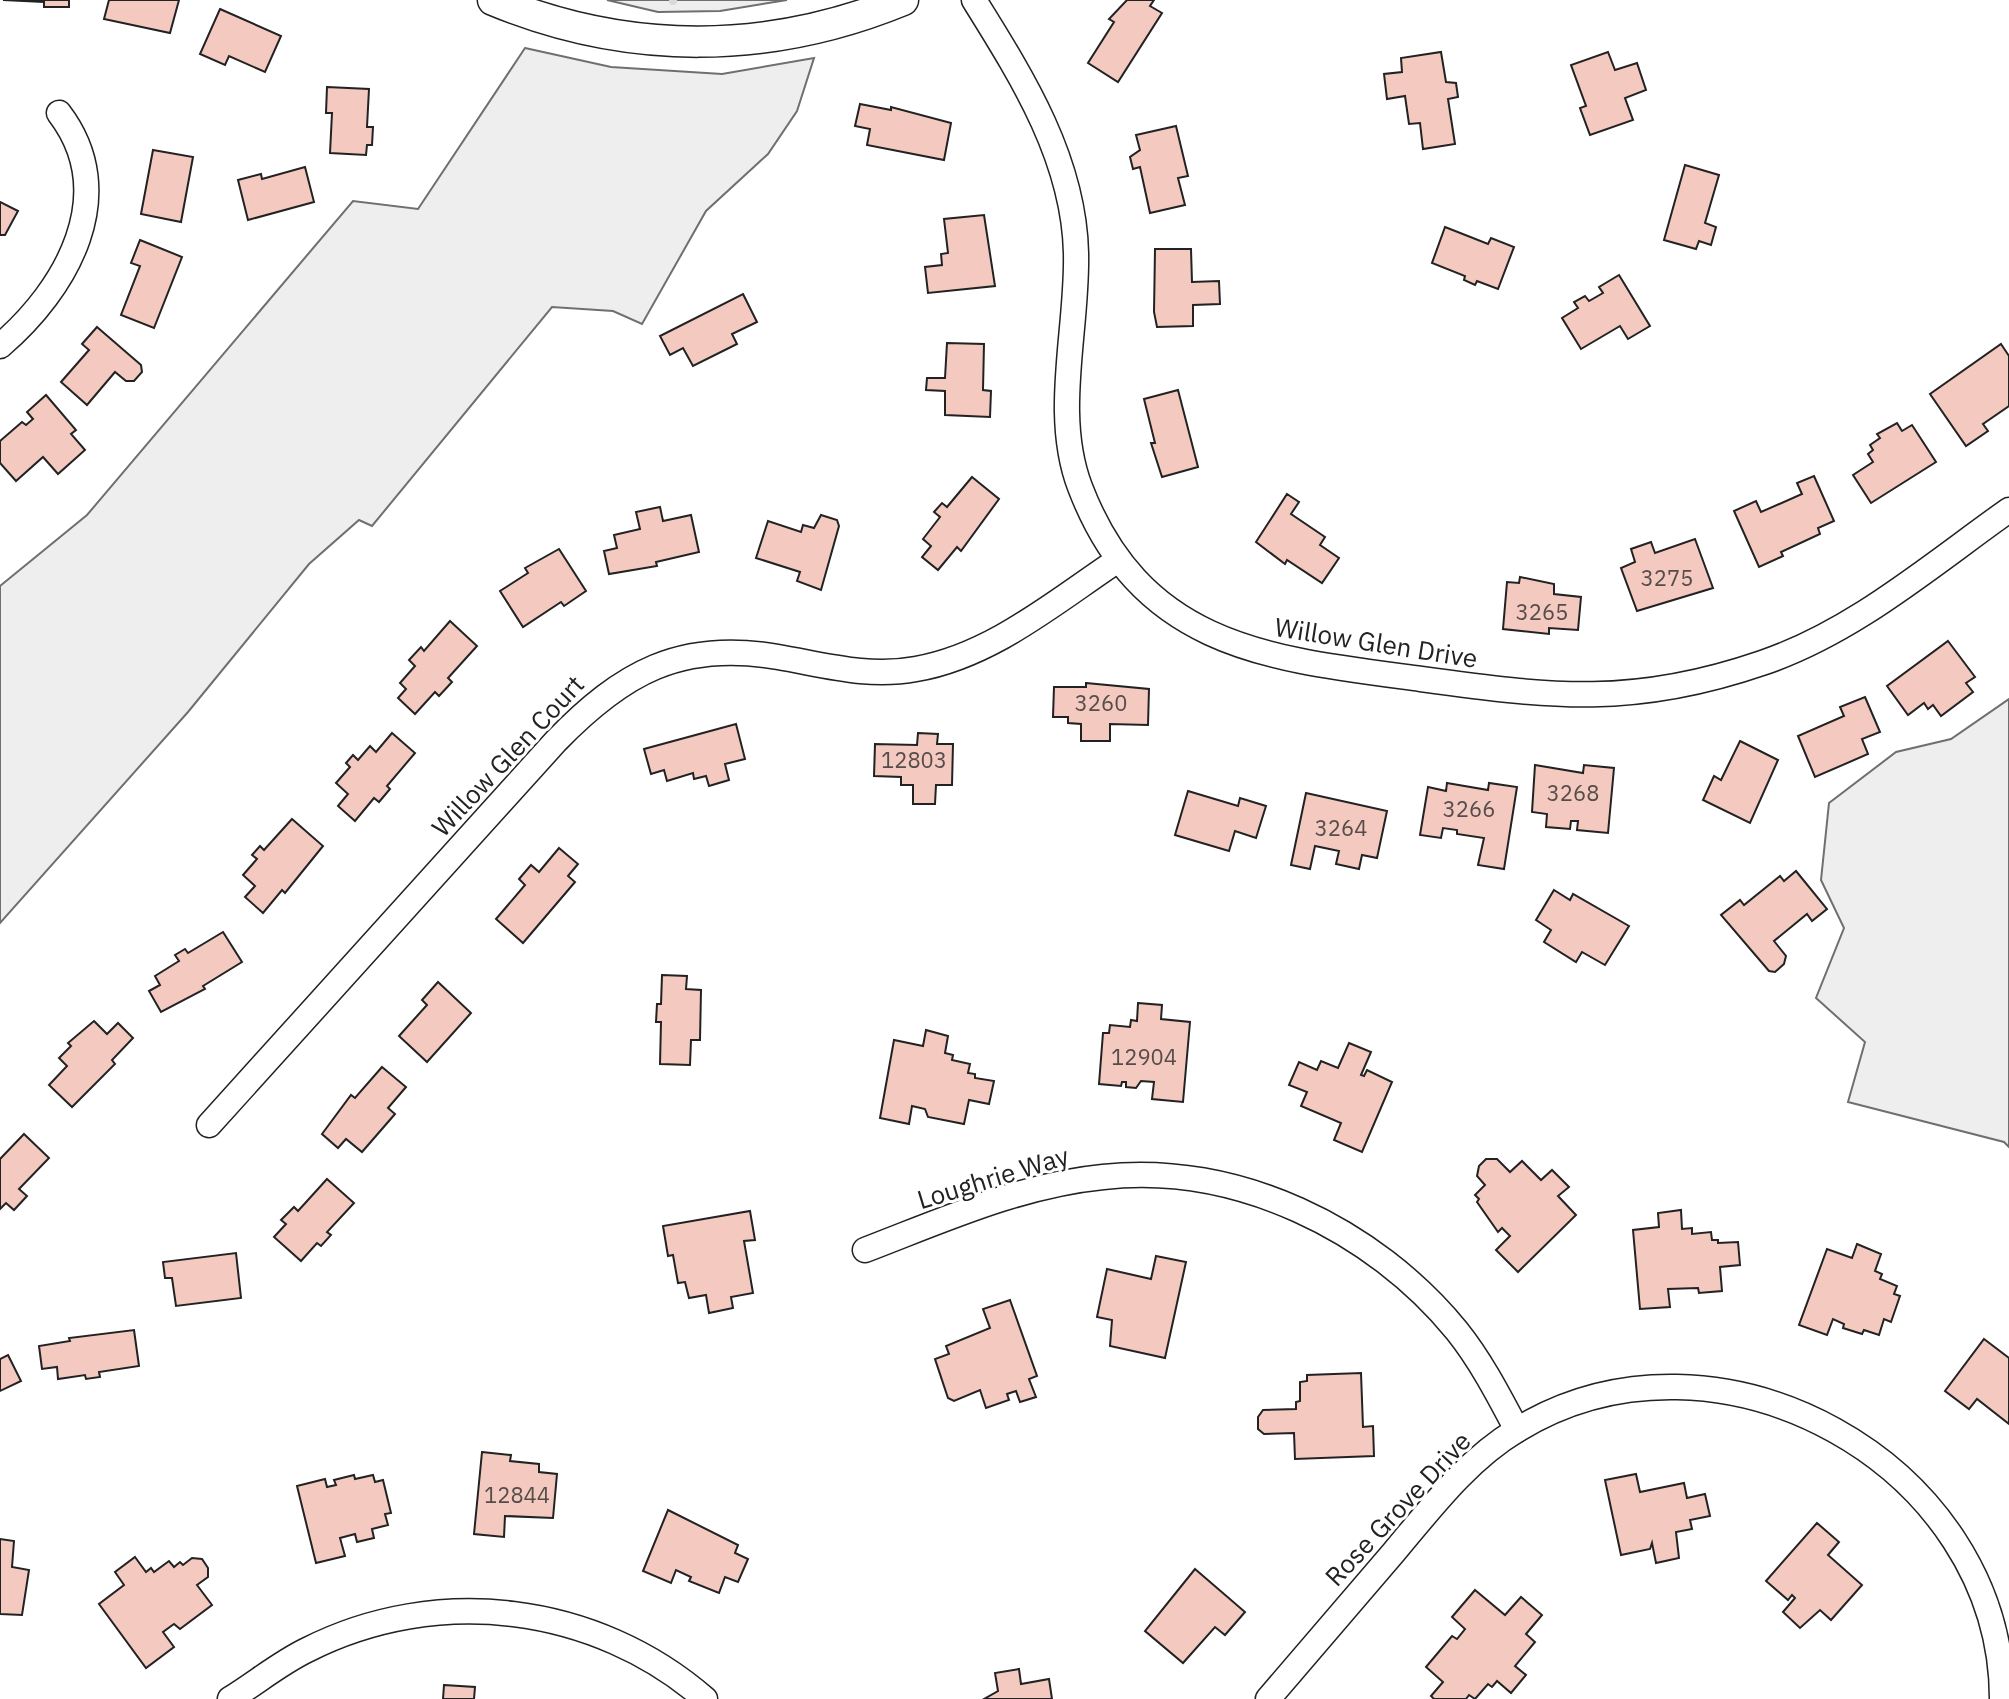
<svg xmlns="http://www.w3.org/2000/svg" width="2009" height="1699" viewBox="0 0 2009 1699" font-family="'IBM Plex Sans',sans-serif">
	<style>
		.green { fill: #eee; stroke: #6f6f6f; stroke-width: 2 }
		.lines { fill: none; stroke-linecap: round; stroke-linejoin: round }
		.stream { stroke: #d9d9d9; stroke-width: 8 }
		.building { fill: #f3c9c0; stroke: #222; stroke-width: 2 }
		.minor-casing { stroke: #222; stroke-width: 27 }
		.tertiary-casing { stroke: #222; stroke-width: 33 }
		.minor { stroke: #fff; stroke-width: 24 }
		.tertiary { stroke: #fff; stroke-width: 30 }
		.labels { text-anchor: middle; stroke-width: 6; stroke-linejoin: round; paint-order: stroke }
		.number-label { font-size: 22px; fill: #564c4a }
		.street-label { font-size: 26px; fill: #222; stroke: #fff }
	</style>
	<rect width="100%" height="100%" fill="#fff"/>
	<g class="green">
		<polygon points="607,0 787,0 720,11 658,12"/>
		<polygon points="525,48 611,67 722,74 814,58 797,111 768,154 706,211 642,324 613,311 552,307 372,526 359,520 309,564 188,712 0,923 0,586 87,515 353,201 418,209"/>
		<polygon points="2009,699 2009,1147 2004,1142 1848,1102 1865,1042 1816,998 1844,928 1821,880 1829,803 1896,752 1951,739"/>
	</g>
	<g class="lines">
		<polyline class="stream" points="673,1 673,0"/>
	</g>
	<g class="building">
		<polygon points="3,0 69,0 69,7 44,7 44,2"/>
		<polygon points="109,0 179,0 170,33 104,19"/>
		<polygon points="1127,0 1154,0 1150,6 1162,13 1118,82 1088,63 1114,22 1109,19"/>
		<polygon points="220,9 281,36 265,72 229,56 225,65 200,54"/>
		<polygon points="1441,52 1446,82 1456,83 1458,97 1448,99 1455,144 1423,149 1420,123 1409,124 1405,96 1387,99 1384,74 1402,72 1401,58"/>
		<polygon points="1608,52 1615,70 1637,63 1646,90 1625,98 1633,120 1590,135 1580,108 1586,106 1571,65"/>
		<polygon points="327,87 369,89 367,127 373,127 372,145 367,145 366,155 330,153 332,113 326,113"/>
		<polygon points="860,104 891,110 891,107 951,123 944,160 867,145 870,129 855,126"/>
		<polygon points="1176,126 1188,176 1178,178 1185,205 1150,213 1140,167 1133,169 1130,157 1140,150 1136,135"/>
		<polygon points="153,150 193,157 181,222 141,214"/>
		<polygon points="1685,165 1719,175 1705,223 1716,227 1711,245 1699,241 1696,249 1664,240"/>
		<polygon points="305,167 314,202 248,220 238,180 261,174 262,179"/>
		<polygon points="0,202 18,211 5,235 0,235"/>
		<polygon points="984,215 995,286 928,293 925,267 942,265 941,254 948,253 944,219"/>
		<polygon points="1445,227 1488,244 1491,238 1514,247 1498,289 1477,281 1475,285 1464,280 1465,276 1432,263"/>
		<polygon points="140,240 182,257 154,328 121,315 140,266 131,263"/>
		<polygon points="1155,249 1191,249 1192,282 1219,281 1220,304 1193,305 1193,326 1157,327 1154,312"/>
		<polygon points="1619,275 1650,326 1628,339 1620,326 1581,349 1562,318 1578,308 1574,302 1585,296 1589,301 1603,293 1599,287"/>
		<polygon points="743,294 757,322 732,334 737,344 693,366 683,348 670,355 660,336"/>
		<polygon points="97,327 141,365 142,372 134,381 126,381 115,372 87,405 61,382 89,350 82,344"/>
		<polygon points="947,343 984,344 983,390 991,391 990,417 945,415 945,391 926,390 927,378 945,378"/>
		<polygon points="2001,344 2009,356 2009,406 1983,424 1988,431 1966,446 1930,394"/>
		<polygon points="1178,390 1198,467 1162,477 1151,443 1155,443 1144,399"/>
		<polygon points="46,395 76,430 71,434 85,450 58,474 43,457 16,481 0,463 0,441 22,422 26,425 33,419 27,412"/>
		<polygon points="1897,423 1902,431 1912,425 1936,462 1871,503 1853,475 1873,462 1868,454 1873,450 1870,445 1880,438 1877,434"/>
		<polygon points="1814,476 1834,521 1818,528 1820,534 1781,552 1783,556 1759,567 1734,511 1756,501 1761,512 1802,494 1797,483"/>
		<polygon points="972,477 999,499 961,551 957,547 938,570 922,557 931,546 923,539 940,517 934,512 942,503 947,507"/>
		<polygon points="1287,494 1299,502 1291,514 1325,537 1320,545 1339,558 1322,583 1287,560 1285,564 1256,542"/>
		<polygon points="660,507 663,521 691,515 699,552 656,562 657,566 609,574 604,551 617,548 614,535 640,529 636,512"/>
		<polygon points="821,515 837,520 839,526 821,590 797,581 800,572 756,558 768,521 801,532 803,525 814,528"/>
		<polygon points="1695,539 1713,588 1637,611 1621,568 1635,562 1631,549 1651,542 1655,553"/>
		<polygon points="559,549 586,591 564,606 561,602 523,627 500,591 528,573 525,568"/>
		<polygon points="1520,577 1554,584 1554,594 1581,597 1578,630 1549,628 1549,634 1503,629 1507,582 1519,583"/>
		<polygon points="450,621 477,646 448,678 452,682 439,696 435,692 415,714 398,698 406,689 400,683 415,666 409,660 421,647 424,651"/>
		<polygon points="1948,641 1975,677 1966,683 1973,692 1941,716 1933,705 1928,709 1924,703 1908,715 1887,686"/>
		<polygon points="1086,683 1149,689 1148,725 1110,724 1110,741 1081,741 1081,724 1068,723 1068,717 1053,717 1054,687 1086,687"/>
		<polygon points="1865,697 1880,732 1862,739 1868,754 1815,777 1798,736 1844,716 1840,707"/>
		<polygon points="736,724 745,759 725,764 729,780 709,786 706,776 694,779 693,773 667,781 664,770 651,774 644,749"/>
		<polygon points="392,733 415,753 387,786 390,789 379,802 374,798 355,821 338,806 348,794 336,783 350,767 346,763 353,755 358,760 370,746 376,752"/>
		<polygon points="918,733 938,734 937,744 953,744 952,785 936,785 935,804 913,804 913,785 901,785 901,777 874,776 875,744 917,745"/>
		<polygon points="1740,741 1778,760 1750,823 1703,800 1714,776 1721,780"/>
		<polygon points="1535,765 1583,773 1584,765 1614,768 1608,833 1577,830 1578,821 1571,821 1570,829 1546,827 1547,814 1532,812"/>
		<polygon points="1447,783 1488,790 1489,783 1517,787 1504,869 1478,865 1484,838 1457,834 1457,830 1443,828 1441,838 1420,835 1428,787 1446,791"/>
		<polygon points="1188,791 1238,806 1240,798 1266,806 1256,838 1235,831 1229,851 1175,835"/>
		<polygon points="1306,793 1387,811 1377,858 1362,855 1359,869 1336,864 1339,851 1315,846 1310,869 1291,865"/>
		<polygon points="292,819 323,846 285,893 282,890 263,913 245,897 255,886 243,875 257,859 252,855 260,846 264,850"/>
		<polygon points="559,848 578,864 568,876 575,882 523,943 496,919 525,885 519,879 531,865 539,872"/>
		<polygon points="1796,871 1827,909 1812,921 1807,914 1774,941 1786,956 1784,964 1775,972 1769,971 1721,915 1740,900 1744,905 1780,876 1784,881"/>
		<polygon points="1554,890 1570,900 1573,894 1629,926 1605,965 1582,952 1576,962 1544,942 1551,930 1536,920"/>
		<polygon points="223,932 242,962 203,986 205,989 161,1012 149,991 160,985 155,976 179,961 175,955 185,949 188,953"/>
		<polygon points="662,975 687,976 686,989 701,990 700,1040 691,1040 690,1065 660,1064 661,1022 656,1022 657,1004 661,1004"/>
		<polygon points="438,982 471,1013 427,1062 399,1036 427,1005 422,1000"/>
		<polygon points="1138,1003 1162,1005 1161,1019 1190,1022 1183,1102 1152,1099 1154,1082 1141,1081 1136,1088 1126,1087 1126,1082 1122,1082 1121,1086 1099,1084 1103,1033 1109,1033 1110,1025 1130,1027 1131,1020 1137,1021"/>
		<polygon points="94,1021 107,1034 118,1023 133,1038 112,1060 115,1064 72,1107 49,1085 67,1066 59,1058 71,1046 68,1043"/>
		<polygon points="926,1030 948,1036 945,1053 953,1055 952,1060 970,1064 968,1073 975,1074 975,1078 994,1081 989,1104 969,1100 964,1124 928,1117 925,1109 912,1106 909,1124 880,1118 894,1040 923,1046"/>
		<polygon points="1349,1043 1371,1052 1361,1075 1364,1076 1367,1070 1392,1082 1362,1152 1334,1140 1341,1123 1301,1106 1307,1092 1289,1085 1299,1062 1317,1070 1321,1061 1338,1068"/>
		<polygon points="382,1067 406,1087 388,1108 395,1114 362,1152 346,1139 338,1148 322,1134 351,1095 355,1098"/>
		<polygon points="24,1134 49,1158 19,1189 27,1196 14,1210 6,1203 0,1209 0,1159"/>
		<polygon points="1486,1159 1497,1159 1510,1172 1522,1161 1541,1180 1552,1170 1569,1187 1558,1196 1576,1215 1518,1272 1496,1250 1510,1236 1502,1228 1498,1232 1477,1202 1479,1199 1475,1195 1485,1185 1477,1176 1479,1166"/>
		<polygon points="327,1179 354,1203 327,1232 331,1235 321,1246 317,1243 301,1261 274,1237 286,1224 281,1220 294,1207 298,1211"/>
		<polygon points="1681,1210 1682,1229 1692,1228 1692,1234 1711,1232 1712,1240 1718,1240 1718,1243 1738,1242 1740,1265 1720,1267 1722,1291 1699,1293 1698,1288 1668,1289 1670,1307 1640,1309 1633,1230 1659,1227 1658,1213"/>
		<polygon points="750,1211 755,1240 744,1241 753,1293 731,1297 733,1308 709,1313 706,1295 689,1298 685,1282 678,1283 673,1255 668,1256 663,1226"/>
		<polygon points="1857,1244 1881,1254 1875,1271 1882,1274 1880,1279 1897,1286 1894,1294 1900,1296 1891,1322 1884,1319 1879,1335 1864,1330 1862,1334 1843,1328 1844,1324 1833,1319 1827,1335 1799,1325 1827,1249 1852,1258"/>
		<polygon points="236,1253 241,1298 176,1306 172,1278 165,1278 163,1262"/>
		<polygon points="1156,1256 1186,1262 1165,1358 1110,1346 1112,1320 1097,1317 1107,1269 1151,1279"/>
		<polygon points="1010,1300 1037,1376 1029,1379 1036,1397 1020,1402 1016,1391 1007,1394 1009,1400 986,1408 980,1390 954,1401 948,1398 935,1359 949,1354 946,1346 990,1328 983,1309"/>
		<polygon points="134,1330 139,1366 99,1372 100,1377 86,1379 85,1375 58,1379 57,1367 42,1369 39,1346 70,1341 69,1338"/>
		<polygon points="1984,1339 2009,1358 2009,1424 1977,1399 1969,1409 1945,1391"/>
		<polygon points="8,1355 21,1381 0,1391 0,1359"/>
		<polygon points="1361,1373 1363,1427 1373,1426 1374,1456 1295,1459 1294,1433 1264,1434 1258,1429 1258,1417 1263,1410 1296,1409 1296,1402 1300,1401 1300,1382 1307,1381 1307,1375"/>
		<polygon points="482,1452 511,1455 510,1461 539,1464 539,1472 557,1474 553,1518 505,1516 504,1537 474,1534"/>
		<polygon points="1636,1474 1640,1492 1684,1483 1687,1498 1705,1494 1710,1516 1690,1520 1692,1529 1676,1532 1679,1558 1656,1563 1652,1543 1650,1549 1621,1555 1605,1480"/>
		<polygon points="354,1475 355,1479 373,1475 375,1482 383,1480 391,1513 385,1514 388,1525 372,1529 374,1538 357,1542 355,1534 340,1538 345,1556 316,1563 297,1486 325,1479 327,1487 336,1485 334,1480"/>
		<polygon points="668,1510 738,1545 735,1553 748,1559 738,1582 725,1577 719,1593 689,1581 691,1577 676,1570 671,1583 643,1571"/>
		<polygon points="1817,1523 1839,1542 1828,1555 1862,1585 1831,1620 1820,1610 1800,1628 1783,1612 1795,1598 1792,1595 1788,1600 1766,1581"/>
		<polygon points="0,1539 14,1541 12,1567 29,1570 22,1615 0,1614"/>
		<polygon points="135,1557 146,1572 151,1568 154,1572 169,1561 174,1567 180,1562 183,1565 192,1558 202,1559 208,1568 208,1577 197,1585 212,1605 180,1629 174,1624 163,1632 174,1647 146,1668 99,1604 124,1585 115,1572"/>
		<polygon points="1195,1569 1245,1612 1225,1635 1215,1627 1183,1663 1145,1631"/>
		<polygon points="1475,1590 1505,1615 1521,1597 1542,1615 1526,1634 1535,1642 1515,1666 1526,1675 1511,1693 1497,1681 1492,1687 1488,1684 1475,1699 1469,1695 1466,1699 1434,1699 1431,1696 1443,1682 1426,1667 1452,1636 1457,1639 1465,1629 1452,1617"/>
		<polygon points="1019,1669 1021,1684 1049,1679 1052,1699 984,1699 998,1691 995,1673"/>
		<polygon points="444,1685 475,1687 474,1699 443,1699"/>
	</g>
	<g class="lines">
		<defs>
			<g id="minor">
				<path d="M974,0C1022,77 1074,159 1076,253C1078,329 1052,414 1080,487C1142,649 1271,659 1421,679C1552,697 1634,707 1762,663C1854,632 1931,565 2009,510"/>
				<path d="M0,346C67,289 121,194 59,113"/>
				<path d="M209,1125L556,741C622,673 680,640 778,657C825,665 868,678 916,669C992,656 1056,601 1118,560"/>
				<path d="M865,1250C941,1221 1020,1185 1103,1177C1236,1162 1374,1229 1457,1331C1481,1361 1499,1396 1517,1430"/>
				<path d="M230,1699C256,1683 280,1663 307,1650C437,1584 596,1604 705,1699"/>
				<path d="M1268,1699C1310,1650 1352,1601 1394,1552C1431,1508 1467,1460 1517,1430C1717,1307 2002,1464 2002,1699"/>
			</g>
			<path id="tertiary" d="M493,0C628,56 769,55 903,0"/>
		</defs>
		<use href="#minor" class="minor-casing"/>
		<use href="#tertiary" class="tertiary-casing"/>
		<use href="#minor" class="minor"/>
		<use href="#tertiary" class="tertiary"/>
	</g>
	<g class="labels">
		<g class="number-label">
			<text x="1667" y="586">3275</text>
			<text x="1542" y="620">3265</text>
			<text x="1101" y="711">3260</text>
			<text x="914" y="768">12803</text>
			<text x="1573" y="801">3268</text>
			<text x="1469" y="817">3266</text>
			<text x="1341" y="836">3264</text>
			<text x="1144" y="1065">12904</text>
			<text x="517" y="1503">12844</text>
		</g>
		<g class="street-label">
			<text transform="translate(1376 643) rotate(9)" y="9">Willow Glen Drive</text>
			<text transform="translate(508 756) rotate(-47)" y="9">Willow Glen Court</text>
			<text transform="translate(993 1178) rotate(-17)" y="9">Loughrie Way</text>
			<text transform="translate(1398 1509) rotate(-47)" y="9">Rose Grove Drive</text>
		</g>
	</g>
</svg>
